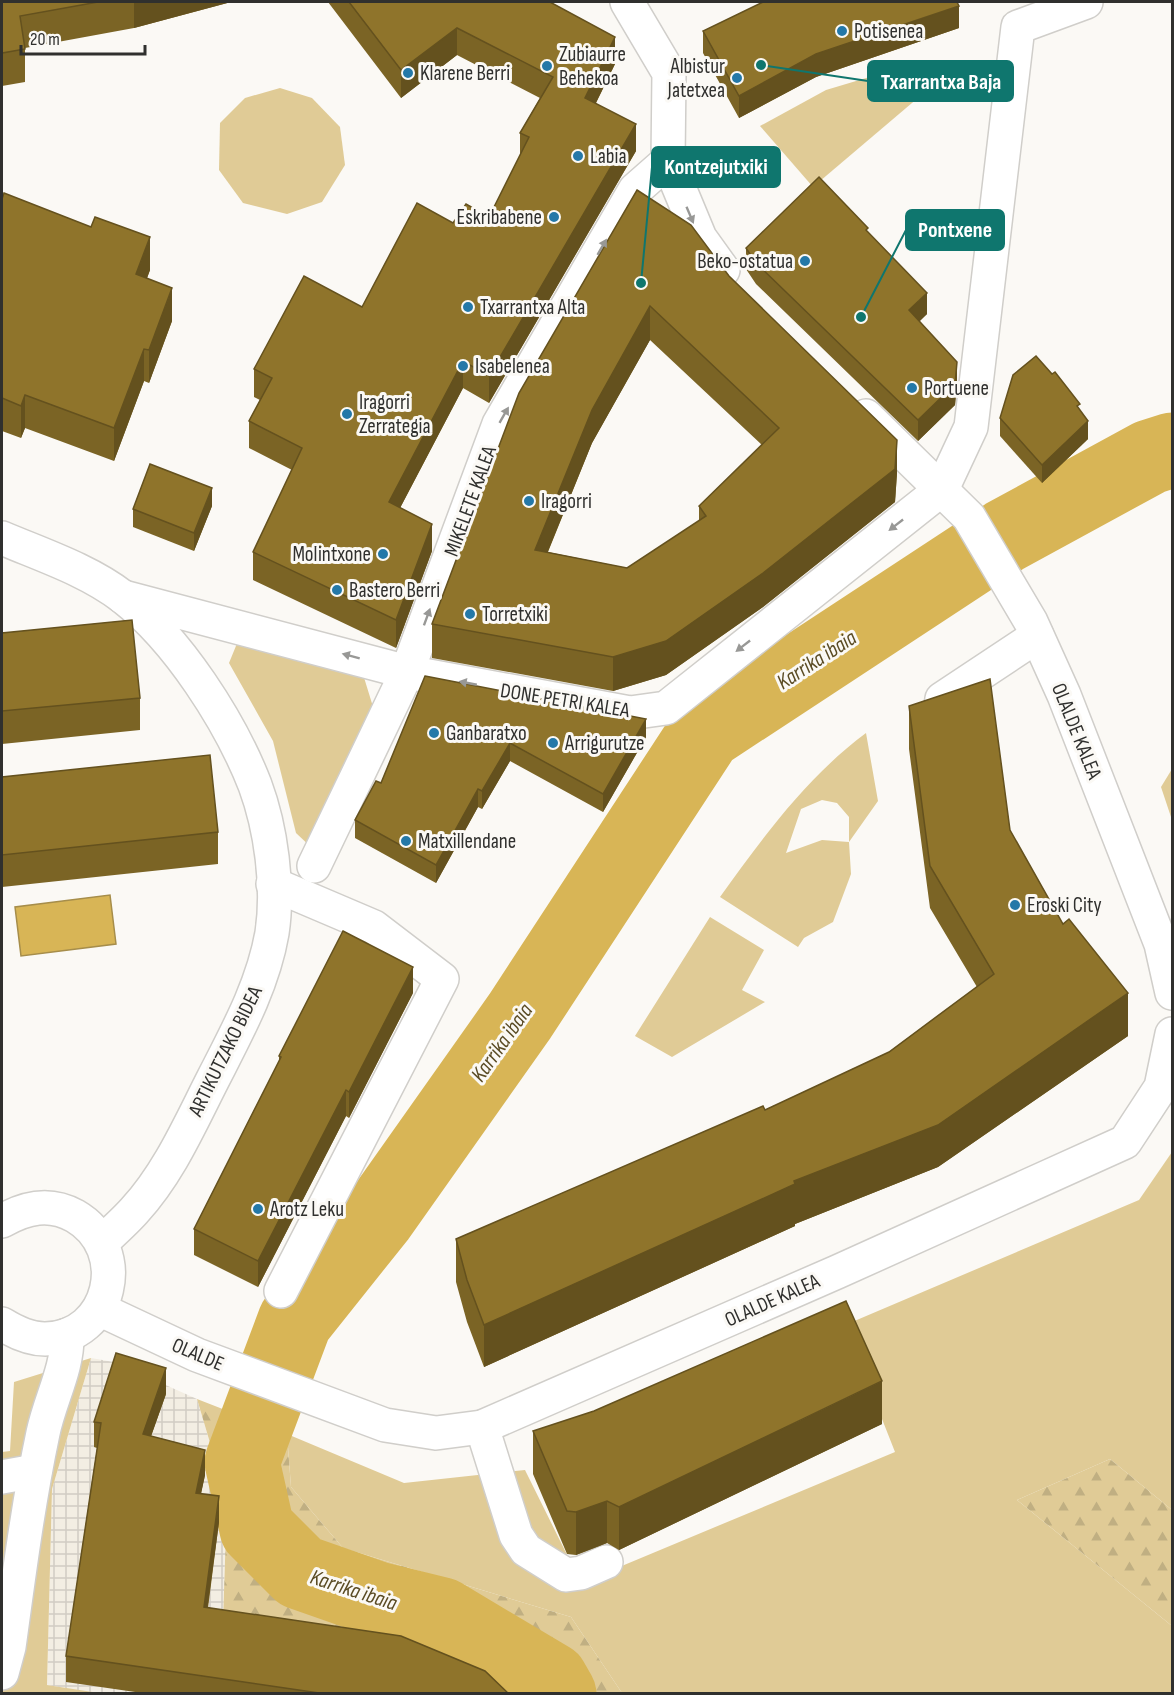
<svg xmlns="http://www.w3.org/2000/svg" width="1174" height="1695" viewBox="0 0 1174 1695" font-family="'Sofia Sans Condensed',sans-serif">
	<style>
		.industrial { fill: url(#industrial-grid) }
		.green { fill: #e0cb96; fill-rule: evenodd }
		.forest { fill: url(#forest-firs) }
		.water { fill: #d8b556; stroke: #a68d4a; stroke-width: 1.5 }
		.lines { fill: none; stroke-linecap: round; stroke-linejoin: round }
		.river { stroke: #d8b556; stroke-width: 75 }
		.minor-casing { stroke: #d0ceca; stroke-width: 36 }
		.minor { stroke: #fff; stroke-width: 33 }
		.wall { fill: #7b6425; fill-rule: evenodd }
		.shaded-wall { fill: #64511e }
		.building { fill: #8f742b; stroke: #64511e; stroke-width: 1.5; fill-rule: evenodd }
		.oneway { fill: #989896 }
		.poi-dot { fill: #2478a8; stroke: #fbf9f5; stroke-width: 2 }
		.labels { text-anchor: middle; stroke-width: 6; stroke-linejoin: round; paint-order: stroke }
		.poi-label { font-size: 21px; fill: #30302e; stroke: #fbf9f5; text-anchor: start }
		.street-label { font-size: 21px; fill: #30302e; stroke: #fbf9f5 }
		.water-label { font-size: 22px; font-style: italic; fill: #5b4c25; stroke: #fbf9f5 }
		.leader { fill: none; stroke: #0f766e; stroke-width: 2 }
		.callout-dot { fill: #0f766e; stroke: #fbf9f5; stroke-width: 2 }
		.callout { fill: #0f766e; stroke: #0f766e; stroke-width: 2 }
		.callout-label { font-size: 22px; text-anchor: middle; font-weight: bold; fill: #fff }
	</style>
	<defs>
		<pattern id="industrial-grid" width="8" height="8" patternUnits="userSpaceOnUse" patternTransform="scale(1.5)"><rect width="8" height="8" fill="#f3eee3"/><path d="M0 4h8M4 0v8" fill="none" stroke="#d1ccc3"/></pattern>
		<pattern id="forest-firs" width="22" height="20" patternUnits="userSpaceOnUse" patternTransform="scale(1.5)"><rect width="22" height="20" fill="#e0cb96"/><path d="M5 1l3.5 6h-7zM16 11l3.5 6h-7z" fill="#c0af82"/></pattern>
	</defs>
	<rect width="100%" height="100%" fill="#fbf9f5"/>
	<polygon class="industrial" points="91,1358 114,1362 197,1399 227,1500 223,1622 498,1693 99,1694 47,1685 52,1489"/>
	<g class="green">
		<polygon points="923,61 932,86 813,187 760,126 826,90"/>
		<polygon points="280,88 312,98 340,127 345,165 322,202 287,214 243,203 219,170 220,123 245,98"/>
		<polygon points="238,641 362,671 374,710 313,849 296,833 273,741 229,663"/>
		<path d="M866,733L878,801L849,842L851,874L833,922L804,938L798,947L720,897C763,837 807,777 866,733ZM822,800L837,803L849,817V842L822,840L786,853L801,809Z"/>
		<polygon points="1172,769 1172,820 1161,787"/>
		<polygon points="710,917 764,950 742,990 765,1002 672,1057 635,1036"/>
		<polygon points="1172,1152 1172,1510 1110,1459 1017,1500 1172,1626 1172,1693 622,1693 571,1617 343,1548 291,1487 287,1434 404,1483 525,1470 581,1583 895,1452 845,1325 1139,1200"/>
		<polygon points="91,1358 52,1489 47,1685 99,1693 2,1693 2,1452 10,1451 14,1382"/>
	</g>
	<g class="forest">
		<polygon points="197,1399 287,1434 291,1487 343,1548 571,1617 622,1693 498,1693 223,1622 227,1500"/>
		<polygon points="1110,1459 1172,1510 1172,1626 1017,1500"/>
	</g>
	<polygon class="water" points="110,895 116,944 21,956 15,907"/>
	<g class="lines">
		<polyline class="river" points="559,1694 551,1680 442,1615 377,1599 300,1572 257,1529 242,1462 295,1321 378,1217 520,1016 705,733 1005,536 1150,457 1172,450"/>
		<defs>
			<g id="minor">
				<polyline points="627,2 669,73 668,161 700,238 723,270"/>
				<polyline points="866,416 969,517 1031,622 1064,695 1161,944 1172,993"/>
				<path d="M2,538C42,555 88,570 123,597C178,640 230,721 255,785C271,828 279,887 272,933C263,985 237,1032 213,1079C190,1124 169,1173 134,1211C124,1222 113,1232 102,1242"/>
				<polyline points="123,597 407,672 630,713 666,708 942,489 971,427 1018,27 1086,2"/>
				<polyline points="939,719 942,699 1037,636"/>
				<polyline points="314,866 407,672 499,424 635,190 668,161"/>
				<polyline points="273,884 374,927 442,979 281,1291"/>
				<path d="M2,1221C26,1207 50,1202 75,1216C132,1249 112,1338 45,1339C29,1339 15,1332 2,1324"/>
				<polyline points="99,1309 197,1355 385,1425 436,1433 482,1427 837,1272 1125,1142 1161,1087 1172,1034"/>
				<polyline points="482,1427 516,1535 526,1550 566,1575 581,1573 606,1562"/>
				<polyline points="2,1477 35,1471"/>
				<path d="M2,1673L9,1647C19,1575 28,1504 43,1433C50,1399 68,1369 67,1335"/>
			</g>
		</defs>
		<use href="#minor" class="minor-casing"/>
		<use href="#minor" class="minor"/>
	</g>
	<g class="wall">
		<polygon points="2,2 231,2 134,28 25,48 25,82 2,86"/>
		<polygon points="328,2 550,2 615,64 596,103 636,151 489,403 463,388 400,508 432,551 396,648 253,580 253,552 292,470 249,448 249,421 260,400 254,397 254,369 362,307 453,223 489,217 520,156 520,133 540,98 457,55 401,98"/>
		<polygon points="959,28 816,77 739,118 703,53 703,31"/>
		<path d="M637,190L729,276L897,473L895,502L763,607L666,675L613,691L432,658V624ZM650,340L762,445L699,506V521L627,568L548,552L592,443Z"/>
		<polygon points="2,199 150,270 147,278 172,321 149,383 144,381 114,461 25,428 21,438 2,431"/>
		<polygon points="868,233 927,314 919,321 957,383 955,405 918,441 756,284 746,269 746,248"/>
		<polygon points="1080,410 1088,439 1042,483 1000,436 1000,418"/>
		<polygon points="212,506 194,551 133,527 133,509"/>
		<polygon points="2,633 140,698 140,730 2,744"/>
		<polygon points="425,676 646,737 603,812 510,761 482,809 478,807 436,883 355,838 355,820 381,783"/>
		<polygon points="909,706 1010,830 1063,924 1128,1036 938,1167 795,1224 795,1226 484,1367 467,1322 456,1282 456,1239 765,1110 889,1052 977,987 930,908 909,749"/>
		<polygon points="2,777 218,832 218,864 2,887"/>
		<polygon points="413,993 349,1118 346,1116 258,1287 194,1255 194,1229 279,1061 279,1056"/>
		<polygon points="166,1394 151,1436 205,1475 201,1493 219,1522 208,1608 509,1694 149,1694 66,1682 66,1656 97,1448 94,1447 94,1422"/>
		<polygon points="882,1424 619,1550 607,1543 576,1555 567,1554 533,1474 533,1431"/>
	</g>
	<g class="shaded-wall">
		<polygon points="134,2 231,2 134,28"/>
		<polygon points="959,6 959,28 816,77 739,118 739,96 816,54"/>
		<polygon points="457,28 457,55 401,98 401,70"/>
		<polygon points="615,37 615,64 585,125 585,98"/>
		<polygon points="636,124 636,151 489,403 489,376"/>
		<polygon points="150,237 150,270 136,307 136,274"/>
		<polygon points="172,288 172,321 149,383 149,350"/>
		<polygon points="927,293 927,314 909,332 909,310"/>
		<polygon points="650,306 650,340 592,443 535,583 535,550 592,410"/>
		<polygon points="144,349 144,381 114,461 114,428"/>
		<polygon points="463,361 463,388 389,529 389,502"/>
		<polygon points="957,362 957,383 955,405 918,441 918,420"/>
		<polygon points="25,395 25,428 21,438 21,406"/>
		<polygon points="1088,421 1088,439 1042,483 1042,465"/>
		<polygon points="897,440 897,473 895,502 763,607 666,675 613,691 613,657"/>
		<polygon points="212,488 212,506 194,551 194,533"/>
		<polygon points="432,524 432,551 396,648 396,620"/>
		<polygon points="646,719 646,737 603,812 603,794"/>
		<polygon points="510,743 510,761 482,809 482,791"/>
		<polygon points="478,789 478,807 436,883 436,865"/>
		<polygon points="413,967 413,993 349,1118 349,1092"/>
		<polygon points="1128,993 1128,1036 938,1167 795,1224 795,1226 484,1367 484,1325 794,1181"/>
		<polygon points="346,1090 346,1116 258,1287 258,1261"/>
		<polygon points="166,1368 166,1394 143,1459 143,1434"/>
		<polygon points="882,1381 882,1424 619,1550 619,1507"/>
		<polygon points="205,1450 205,1475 196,1518 196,1493"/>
		<polygon points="219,1496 219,1522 204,1633 204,1607"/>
		<polygon points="607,1501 607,1543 576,1555 576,1512"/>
	</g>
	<g class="building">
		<polygon points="2,2 98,2 20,16 25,49 2,53"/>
		<polygon points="349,2 550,2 615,37 585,98 636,124 489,376 463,361 389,502 432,524 396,620 253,552 302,448 249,421 272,378 254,369 304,276 362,307 417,203 453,223 466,204 489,217 529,137 520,133 553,77 457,28 401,70"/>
		<polygon points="763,2 957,2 959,6 816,54 739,96 703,31"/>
		<polygon points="819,177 868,228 866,230 927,293 909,310 957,362 955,384 918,420 756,263 746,248"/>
		<path d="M637,190L691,225L729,276L897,440L895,469L763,573L666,641L613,657L432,624L519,393ZM650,306L779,428L699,506L706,516L627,568L535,550L592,410Z"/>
		<polygon points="4,193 91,227 95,217 150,237 136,274 172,288 149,350 144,349 114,428 25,395 21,406 2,398 2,199"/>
		<polygon points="1036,356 1052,374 1055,372 1080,404 1077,406 1088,421 1042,465 1000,418 1013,375"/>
		<polygon points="150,464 212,488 194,533 133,509"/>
		<polygon points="132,620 140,698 2,711 2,633"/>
		<polygon points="425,676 646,719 603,794 510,743 482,791 478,789 436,865 355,820 376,781 381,783"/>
		<polygon points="990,679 1010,830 1063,924 1069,919 1128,993 938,1125 794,1181 795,1184 484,1325 467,1280 456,1239 763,1106 765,1110 889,1052 994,974 930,866 909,706"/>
		<polygon points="210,755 218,832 2,855 2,777"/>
		<polygon points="343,931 413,967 349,1092 346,1090 258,1261 194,1229 281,1057 279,1056"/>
		<polygon points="846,1301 882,1381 619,1507 607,1501 576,1512 567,1511 533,1431 594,1411"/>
		<polygon points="116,1353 166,1368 143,1434 205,1450 196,1493 219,1496 204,1607 401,1636 485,1671 509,1694 326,1694 66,1656 101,1423 94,1422"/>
	</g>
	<defs><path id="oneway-solid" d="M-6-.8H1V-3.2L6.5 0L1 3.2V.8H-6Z" transform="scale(1.5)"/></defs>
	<g class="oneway">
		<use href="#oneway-solid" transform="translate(690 215) rotate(67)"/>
		<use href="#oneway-solid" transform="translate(602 247) rotate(-60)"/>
		<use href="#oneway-solid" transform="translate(504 415) rotate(-60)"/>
		<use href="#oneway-solid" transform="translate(896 525) rotate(142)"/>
		<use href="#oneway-solid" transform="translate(427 617) rotate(-70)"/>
		<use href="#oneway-solid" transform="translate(743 646) rotate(142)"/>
		<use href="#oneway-solid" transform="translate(351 656) rotate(-165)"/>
		<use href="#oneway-solid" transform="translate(468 683) rotate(-169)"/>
	</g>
	<g class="poi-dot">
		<circle cx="842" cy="31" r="6"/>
		<circle cx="547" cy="66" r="6"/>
		<circle cx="408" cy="73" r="6"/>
		<circle cx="737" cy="78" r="6"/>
		<circle cx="578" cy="156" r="6"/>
		<circle cx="554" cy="217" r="6"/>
		<circle cx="805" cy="261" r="6"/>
		<circle cx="468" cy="307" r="6"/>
		<circle cx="463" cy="366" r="6"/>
		<circle cx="912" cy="388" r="6"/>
		<circle cx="347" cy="414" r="6"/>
		<circle cx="529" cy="501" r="6"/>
		<circle cx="383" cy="554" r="6"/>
		<circle cx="337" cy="590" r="6"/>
		<circle cx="470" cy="614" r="6"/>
		<circle cx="434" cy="733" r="6"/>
		<circle cx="553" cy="743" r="6"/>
		<circle cx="406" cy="841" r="6"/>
		<circle cx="1015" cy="905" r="6"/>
		<circle cx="258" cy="1209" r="6"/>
	</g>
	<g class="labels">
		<g class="poi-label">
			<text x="854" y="38">Potisenea</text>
			<text x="559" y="61">Zubiaurre<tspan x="559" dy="24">Behekoa</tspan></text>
			<text x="725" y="73" text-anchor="end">Albistur<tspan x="725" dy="24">Jatetxea</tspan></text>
			<text x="420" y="80">Klarene Berri</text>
			<text x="590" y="163">Labia</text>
			<text x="542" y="224" text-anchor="end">Eskribabene</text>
			<text x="793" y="268" text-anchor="end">Beko-ostatua</text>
			<text x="480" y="314">Txarrantxa Alta</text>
			<text x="475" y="373">Isabelenea</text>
			<text x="924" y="395">Portuene</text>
			<text x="359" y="409">Iragorri<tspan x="359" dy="24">Zerrategia</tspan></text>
			<text x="541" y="508">Iragorri</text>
			<text x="371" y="561" text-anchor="end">Molintxone</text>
			<text x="349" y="597">Bastero Berri</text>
			<text x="482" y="621">Torretxiki</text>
			<text x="446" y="740">Ganbaratxo</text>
			<text x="565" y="750">Arrigurutze</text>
			<text x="418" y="848">Matxillendane</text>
			<text x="1027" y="912">Eroski City</text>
			<text x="270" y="1216">Arotz Leku</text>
		</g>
		<g class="street-label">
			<text transform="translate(470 501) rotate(-70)" y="7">MIKELETE KALEA</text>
			<text transform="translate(565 700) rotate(9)" y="7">DONE PETRI KALEA</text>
			<text transform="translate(1077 731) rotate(68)" y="7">OLALDE KALEA</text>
			<text transform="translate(225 1051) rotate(-64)" y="7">ARTIKUTZAKO BIDEA</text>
			<text transform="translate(772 1300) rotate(-24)" y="7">OLALDE KALEA</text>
			<text transform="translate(198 1354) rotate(23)" y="7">OLALDE</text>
		</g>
		<g class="water-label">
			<text transform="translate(816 659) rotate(-33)" y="8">Karrika ibaia</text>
			<text transform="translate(501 1042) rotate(-55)" y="8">Karrika ibaia</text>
			<text transform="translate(354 1589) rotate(18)" y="8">Karrika ibaia</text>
		</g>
	</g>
	<path class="leader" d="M761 65L868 81M641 283L652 167M861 317L906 230"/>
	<g class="callout-dot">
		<circle cx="761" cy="65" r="6"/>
		<circle cx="641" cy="283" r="6"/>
		<circle cx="861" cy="317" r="6"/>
	</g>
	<g class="callout">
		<rect x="868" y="61" width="145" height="40" rx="6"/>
		<rect x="652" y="147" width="128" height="40" rx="6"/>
		<rect x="906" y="210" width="98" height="40" rx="6"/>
	</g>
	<g class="callout-label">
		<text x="941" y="89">Txarrantxa Baja</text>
		<text x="716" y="174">Kontzejutxiki</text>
		<text x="955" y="237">Pontxene</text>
	</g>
	<rect width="1174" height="1695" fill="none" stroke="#30302e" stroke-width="6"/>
	<path d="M21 45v9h124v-9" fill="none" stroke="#30302e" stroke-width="3"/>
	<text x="30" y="45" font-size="18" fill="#30302e" stroke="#fbf9f5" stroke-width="4.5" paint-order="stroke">20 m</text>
</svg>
